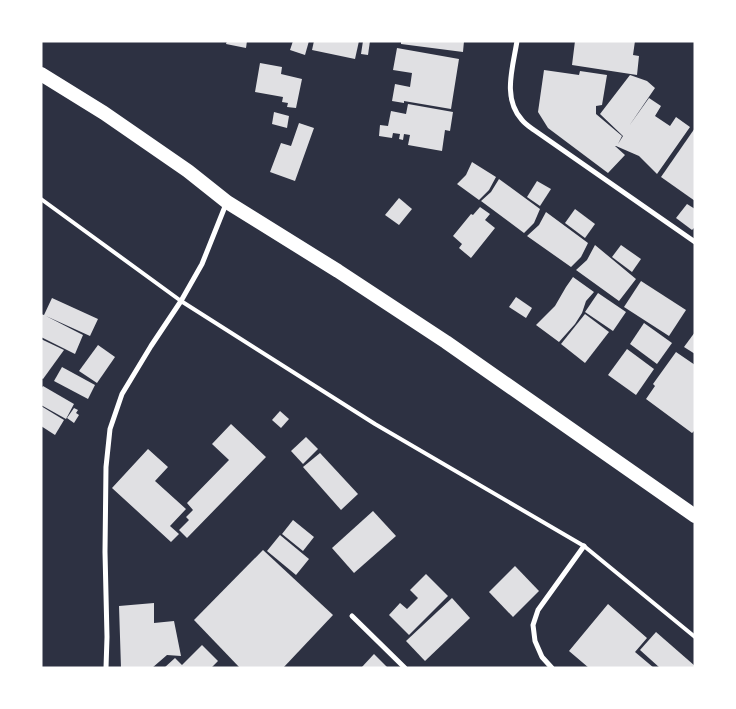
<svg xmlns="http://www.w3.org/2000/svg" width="736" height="709" viewBox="0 0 736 709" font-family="'Open Sans',sans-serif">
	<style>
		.building { fill: #e0e0e3 }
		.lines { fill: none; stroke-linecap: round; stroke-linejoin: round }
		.service { stroke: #fff; stroke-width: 4 }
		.minor { stroke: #fff; stroke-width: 5 }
		.trunk { stroke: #fff; stroke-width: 14 }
	</style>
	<rect width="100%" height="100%" fill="#2d3142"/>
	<g class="building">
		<polygon points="227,41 247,41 246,48 226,44"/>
		<polygon points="293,41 309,41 305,55 290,50"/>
		<polygon points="314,41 359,41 355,59 312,50"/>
		<polygon points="363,41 370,41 368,55 361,54"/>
		<polygon points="401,41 464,41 463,52 401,44"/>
		<polygon points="575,41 635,41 633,55 639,56 637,75 572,65"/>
		<polygon points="397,48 459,59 451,109 404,101 404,103 392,101 395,84 410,87 412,73 393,70"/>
		<polygon points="260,63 282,67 281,74 302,79 296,108 287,107 288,103 282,102 283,97 255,92"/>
		<polygon points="544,70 579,75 580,71 607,75 602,105 596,106 596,114 622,136 618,144 623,136 600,114 630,75 647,81 655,88 629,126 649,98 661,106 655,116 670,126 676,117 690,127 657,174 639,156 616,146 615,146 625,155 608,173 548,128 538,112"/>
		<polygon points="408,104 453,112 450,131 445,130 442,151 408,145 410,135 404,134 403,140 399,139 400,134 393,133 392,138 379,136 380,125 388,126 391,111 406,114"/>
		<polygon points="274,112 289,116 287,128 272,124"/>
		<polygon points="299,123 314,128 295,181 270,172 281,143 291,146"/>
		<polygon points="695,128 695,201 661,177"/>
		<polygon points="472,162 496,177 489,190 479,200 457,184 466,175"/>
		<polygon points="499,179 540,209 534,223 524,233 481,201 491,192"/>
		<polygon points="537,181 551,189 540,206 527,197"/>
		<polygon points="399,198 412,209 399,225 385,215"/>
		<polygon points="687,204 695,209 695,227 692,230 676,218"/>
		<polygon points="480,207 490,214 485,220 495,228 471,258 459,248 462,244 453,236 471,214 473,215"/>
		<polygon points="575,209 595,224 585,238 565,223"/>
		<polygon points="546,212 588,243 581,257 571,267 527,236 539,225"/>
		<polygon points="595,245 636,279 619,301 576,270 587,260"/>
		<polygon points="621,245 641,259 632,272 612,257"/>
		<polygon points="573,277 594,292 586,301 582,313 575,324 559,342 536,325 555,306 566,287"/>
		<polygon points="641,281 686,310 669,336 624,307"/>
		<polygon points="598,293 626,312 613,331 585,312"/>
		<polygon points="516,297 532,308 526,318 509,307"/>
		<polygon points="52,298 98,319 90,336 46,316 83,335 75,354 41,337 41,314 44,315"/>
		<polygon points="585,314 609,332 585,363 561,344"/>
		<polygon points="644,323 672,343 657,364 630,344"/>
		<polygon points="695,332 695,354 684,347"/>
		<polygon points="41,339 64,350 43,379 41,378"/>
		<polygon points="98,345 115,357 97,383 79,371"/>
		<polygon points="627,349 654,369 636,395 608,375"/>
		<polygon points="676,352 695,365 695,430 692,433 646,399 655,386 653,384"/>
		<polygon points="62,367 95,385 88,399 54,381"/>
		<polygon points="43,386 74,404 66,419 41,405 41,389"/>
		<polygon points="41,406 64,420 55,435 41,426"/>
		<polygon points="74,408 78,410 76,413 79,415 74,423 67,418"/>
		<polygon points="280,411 289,419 281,428 272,420"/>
		<polygon points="231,424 266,457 187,538 179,530 189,520 186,517 193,510 187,503 229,460 212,444"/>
		<polygon points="306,437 318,449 303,464 291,451"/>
		<polygon points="148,449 168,467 155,481 186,509 170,526 179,534 171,542 112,488"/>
		<polygon points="320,453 358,494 341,510 303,467"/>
		<polygon points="373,511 396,536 354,573 332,548"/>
		<polygon points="293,520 314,537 303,551 282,534"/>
		<polygon points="280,535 309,559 296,575 267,551"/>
		<polygon points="263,550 333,615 283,668 240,668 194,620"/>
		<polygon points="515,566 539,591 513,617 489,592"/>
		<polygon points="426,574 448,596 409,635 389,615 400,603 407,609 418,598 410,590"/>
		<polygon points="452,598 470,618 425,661 406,641"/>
		<polygon points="154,603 154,623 174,621 181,656 167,655 152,668 121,668 119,606"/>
		<polygon points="608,604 647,638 635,652 654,668 589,668 569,651"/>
		<polygon points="656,632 695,666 693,668 660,668 640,650"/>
		<polygon points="202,645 218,661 211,668 164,668 175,658 182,665"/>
		<polygon points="374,654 388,668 361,668"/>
	</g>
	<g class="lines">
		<polyline class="service" points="41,199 181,301 375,424 584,546 695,637"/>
		<g class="minor">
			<path d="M517,41C513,67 502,98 522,120C525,124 530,127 534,130L695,242"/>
			<polyline points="352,616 405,668"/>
			<polyline points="106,668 107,637 105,552 106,467 110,429 122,394 151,346 181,301 202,264 226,204"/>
			<polyline points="552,668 542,657 535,641 533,625 538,610 584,546"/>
		</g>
		<polyline class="trunk" points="41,74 104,113 188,171 227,202 338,271 446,342 695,516"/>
	</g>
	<rect width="736" height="709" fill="none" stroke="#ffffff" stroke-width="85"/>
</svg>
